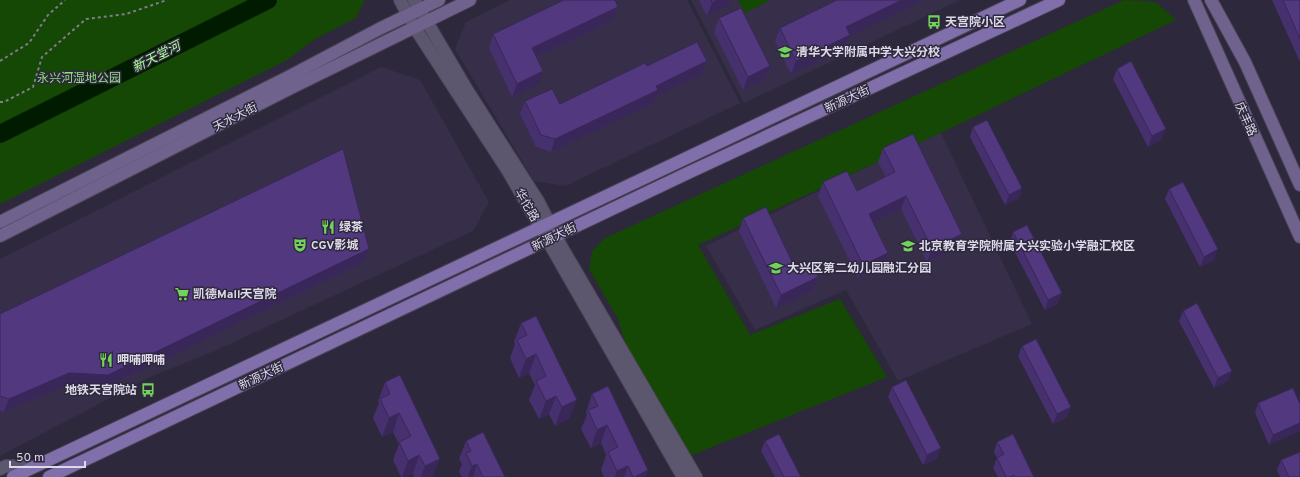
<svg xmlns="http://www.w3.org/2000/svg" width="1300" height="477" viewBox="0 0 1300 477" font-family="Overpass,'Noto Sans SC',sans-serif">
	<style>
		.built { fill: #372e4a }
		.park { fill: #154705 }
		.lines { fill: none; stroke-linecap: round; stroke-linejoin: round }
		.river { stroke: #011b00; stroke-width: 18 }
		.tertiary-casing { stroke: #4a4457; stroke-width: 14 }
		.secondary-casing { stroke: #4a4457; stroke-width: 14 }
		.primary-casing { stroke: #4a4457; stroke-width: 14 }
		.path { stroke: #817c8e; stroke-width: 2; stroke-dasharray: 3 3; stroke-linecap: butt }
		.tertiary { stroke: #5c566e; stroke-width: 12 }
		.secondary { stroke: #6f628d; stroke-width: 12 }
		.primary { stroke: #816fac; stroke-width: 12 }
		.wall { fill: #46306d }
		.shaded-wall { fill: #392759 }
		.building { fill: #51387f; stroke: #392759 }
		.labels { text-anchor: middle; stroke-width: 3; stroke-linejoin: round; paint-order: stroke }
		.poi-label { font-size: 12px; font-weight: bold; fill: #ddd9e8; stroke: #2e283d; text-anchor: start }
		.park-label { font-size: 12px; fill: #91dd7f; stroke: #2e283d }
		.street-label { font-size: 12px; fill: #ddd9e8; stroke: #2e283d }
		.water-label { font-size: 13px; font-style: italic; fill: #abf899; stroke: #2e283d }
	</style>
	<rect width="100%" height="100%" fill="#2e283d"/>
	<g class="built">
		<polygon points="510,0 687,0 740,103 565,186 534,181 455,49 466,22"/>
		<polygon points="691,0 960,0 744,103"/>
		<polygon points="381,67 420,80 489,202 473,231 217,350 150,377 0,456 0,259"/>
		<polygon points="940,131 1032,324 898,381 846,290 755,330 706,246"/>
	</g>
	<g class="park">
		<polygon points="0,0 366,0 364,1 356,18 315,39 287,60 0,204"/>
		<polygon points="738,0 771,0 745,13"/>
		<polygon points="1124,0 1156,2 1176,20 949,129 698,245 750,335 840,299 887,377 687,457 632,366 618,319 589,269 592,251 605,238"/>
	</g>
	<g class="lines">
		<polyline class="river" points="0,134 268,0"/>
		<defs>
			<g id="tertiary">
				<polyline points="400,0 415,28 508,171 683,477"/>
				<polyline points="414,0 467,90 538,201 561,246 696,477"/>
				<polyline points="0,469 6,466 33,467"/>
			</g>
			<g id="secondary">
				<polyline points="1194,0 1300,237"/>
				<polyline points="1211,0 1245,62 1300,185"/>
				<polyline points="0,222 290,76 381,28 439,0"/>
				<polyline points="0,236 291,88 470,0"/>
			</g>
			<g id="primary">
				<polyline points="13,477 1020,0"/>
				<polyline points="49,477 690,172 1059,0"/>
			</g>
		</defs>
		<use href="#tertiary" class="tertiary-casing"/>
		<use href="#secondary" class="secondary-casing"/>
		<use href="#primary" class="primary-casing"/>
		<g class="path">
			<polyline points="0,61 29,43 48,15 65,0"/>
			<polyline points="0,102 4,102 33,87 42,57 86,19 126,14 167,0"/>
		</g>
		<use href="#tertiary" class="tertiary"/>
		<use href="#secondary" class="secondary"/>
		<use href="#primary" class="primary"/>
	</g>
	<g class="wall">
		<polygon points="699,0 731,0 729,5 707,16"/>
		<polygon points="1272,0 1300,0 1300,62"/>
		<polygon points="719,18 770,66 765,79 743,90 714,32"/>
		<polygon points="613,20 537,57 539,84 512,97 489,48 493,34"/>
		<polygon points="780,28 849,37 845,48 791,74 775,41"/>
		<polygon points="707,61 702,74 656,96 654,103 551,152 536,147 520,114 525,101 560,104 647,66"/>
		<polygon points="1117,69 1162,139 1148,147 1113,79"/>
		<polygon points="973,127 1022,188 1019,198 1005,205 970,137"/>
		<polygon points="883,148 962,234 957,247 927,262 901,209 873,223 883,266 858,278 818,196 823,182 857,191 886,177 878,162"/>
		<polygon points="1169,189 1214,260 1200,267 1165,199"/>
		<polygon points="743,218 795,268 818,277 813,290 776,308 739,231"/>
		<polygon points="1013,232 1058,303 1045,310 1010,243"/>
		<polygon points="369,249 364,262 104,388 64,386 4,412 0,411 0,314"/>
		<polygon points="1183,311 1228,381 1214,388 1179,321"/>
		<polygon points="521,323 570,418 555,426 549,414 539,419 529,400 535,385 529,373 519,378 510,358 515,344 514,342"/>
		<polygon points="1022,346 1067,417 1053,424 1018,356"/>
		<polygon points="385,382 433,477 414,477 413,474 406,477 401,477 393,460 399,444 393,432 382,437 373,418 379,403 378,401"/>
		<polygon points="892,387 941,448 937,458 923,465 888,397"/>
		<polygon points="592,394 648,470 646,477 604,477 601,470 606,455 601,443 591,448 581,429 587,415 586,412"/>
		<polygon points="1258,403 1300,404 1269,445 1255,413"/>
		<polygon points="466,441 505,477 462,477 459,472 462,464 459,459"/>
		<polygon points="765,441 801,477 775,477 761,451"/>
		<polygon points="997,442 1034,477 998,477 993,468 997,458 994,452"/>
		<polygon points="1281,460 1300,477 1280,477 1277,470"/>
	</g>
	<g class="shaded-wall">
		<polygon points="718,0 731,0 729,5 707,16 712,3"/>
		<polygon points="902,0 924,0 849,37 845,48 791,74 796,61 846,27"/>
		<polygon points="618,7 613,20 528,61 532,48"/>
		<polygon points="707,61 702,74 656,96 654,103 551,152 555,139 656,86"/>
		<polygon points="770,66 765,79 743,90 748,77"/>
		<polygon points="543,71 539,84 512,97 517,84"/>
		<polygon points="1166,129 1162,139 1148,147 1152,136"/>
		<polygon points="1022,188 1019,198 1005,205 1009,195"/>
		<polygon points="906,196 901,209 864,227 869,214"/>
		<polygon points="962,234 957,247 927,262 932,249"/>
		<polygon points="369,249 364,262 104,388 64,386 4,412 9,399 69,373"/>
		<polygon points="1218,249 1214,260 1200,267 1204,257"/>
		<polygon points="888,253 883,266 858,278 863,265"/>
		<polygon points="818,277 813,290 776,308 781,295"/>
		<polygon points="1062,293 1058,303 1045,310 1048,300"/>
		<polygon points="536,354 529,373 519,378 526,359"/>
		<polygon points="1232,371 1228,381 1214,388 1218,378"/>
		<polygon points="556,396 549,414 539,419 546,401"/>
		<polygon points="577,400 570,418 555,426 562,407"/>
		<polygon points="1071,407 1067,417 1053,424 1057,414"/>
		<polygon points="399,413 393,432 382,437 389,418"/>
		<polygon points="1300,423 1300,431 1269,445 1273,435"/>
		<polygon points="607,425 601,443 591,448 597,430"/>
		<polygon points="941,448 937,458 923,465 927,455"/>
		<polygon points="419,455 413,474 406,477 402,477 408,461"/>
		<polygon points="440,459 433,477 421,477 425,466"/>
		<polygon points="477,464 473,477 468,477 472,466"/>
		<polygon points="628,466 624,477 615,477 617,471"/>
		<polygon points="648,470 646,477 635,477"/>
	</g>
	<g class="building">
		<polygon points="564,0 615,0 618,7 532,48 543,71 517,84 493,34"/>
		<polygon points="711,0 718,0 712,3"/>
		<polygon points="837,0 902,0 846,27 850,35 796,61 780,28"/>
		<polygon points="1283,0 1300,0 1300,39"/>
		<polygon points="741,8 770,66 748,77 719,18"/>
		<polygon points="697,42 707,61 656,86 658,90 555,139 541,135 525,101 552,89 560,104 645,63 647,66"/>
		<polygon points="1131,61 1166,129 1152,136 1117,69"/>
		<polygon points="987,120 1022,188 1009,195 973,127"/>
		<polygon points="913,134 962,234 932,249 906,196 869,214 888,253 863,265 823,182 847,171 857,191 895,172 883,148"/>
		<polygon points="343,149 369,249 108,375 69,373 9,399 0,396 0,314"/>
		<polygon points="1183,182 1218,249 1204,257 1169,189"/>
		<polygon points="766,207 795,268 810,261 818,277 781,295 743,218"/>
		<polygon points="1027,225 1062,293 1048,300 1013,232"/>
		<polygon points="1197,303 1232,371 1218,378 1183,311"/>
		<polygon points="536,316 577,400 562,407 556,396 546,401 536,381 546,376 536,354 526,359 517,340 527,335 521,323"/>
		<polygon points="1036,339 1071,407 1057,414 1022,346"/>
		<polygon points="400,375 440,459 425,466 419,455 408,461 399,442 411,436 399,413 389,418 380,399 390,394 385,382"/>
		<polygon points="906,380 941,448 927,455 892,387"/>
		<polygon points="608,386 648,470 635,477 633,477 628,466 617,471 608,452 618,447 607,425 597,430 588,410 598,406 592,394"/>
		<polygon points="1293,388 1300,404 1300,423 1273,435 1258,403"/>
		<polygon points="483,432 505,477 483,477 477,464 472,466 466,453 471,451 466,441"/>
		<polygon points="779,434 801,477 784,477 765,441"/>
		<polygon points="1013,434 1034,477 1015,477 1014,475 1010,477 1006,477 997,458 1004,454 997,442"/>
		<polygon points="1300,452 1300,477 1289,477 1281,460"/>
	</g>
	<defs>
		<symbol id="bus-bare" viewBox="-9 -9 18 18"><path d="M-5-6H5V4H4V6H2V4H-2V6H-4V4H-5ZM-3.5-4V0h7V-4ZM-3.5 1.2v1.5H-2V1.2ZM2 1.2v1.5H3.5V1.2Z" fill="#73d25c" stroke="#2e283d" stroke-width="2.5" paint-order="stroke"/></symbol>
		<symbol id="school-bare" viewBox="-9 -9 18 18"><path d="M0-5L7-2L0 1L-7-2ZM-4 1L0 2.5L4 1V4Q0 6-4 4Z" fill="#73d25c" stroke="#2e283d" stroke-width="2.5" paint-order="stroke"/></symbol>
		<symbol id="restaurant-bare" viewBox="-9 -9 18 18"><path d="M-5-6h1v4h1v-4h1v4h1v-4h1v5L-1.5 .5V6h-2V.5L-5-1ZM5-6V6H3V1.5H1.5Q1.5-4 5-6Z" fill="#73d25c" stroke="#2e283d" stroke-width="2.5" paint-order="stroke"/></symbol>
		<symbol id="theatre-bare" viewBox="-9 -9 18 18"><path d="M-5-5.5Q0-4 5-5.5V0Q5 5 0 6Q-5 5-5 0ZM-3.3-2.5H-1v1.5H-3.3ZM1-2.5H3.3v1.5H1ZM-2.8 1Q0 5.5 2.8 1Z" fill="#73d25c" stroke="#2e283d" stroke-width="2.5" paint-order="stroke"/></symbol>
		<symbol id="supermarket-bare" viewBox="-9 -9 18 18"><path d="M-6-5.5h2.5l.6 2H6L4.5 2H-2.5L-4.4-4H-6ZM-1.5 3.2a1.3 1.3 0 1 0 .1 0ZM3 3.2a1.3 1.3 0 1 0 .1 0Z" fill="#73d25c" stroke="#2e283d" stroke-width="2.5" paint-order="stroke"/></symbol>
	</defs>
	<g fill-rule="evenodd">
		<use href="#bus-bare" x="924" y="12" width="20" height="20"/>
		<use href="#school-bare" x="775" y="42" width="20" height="20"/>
		<use href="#restaurant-bare" x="318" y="217" width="20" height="20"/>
		<use href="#theatre-bare" x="290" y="235" width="20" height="20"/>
		<use href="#school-bare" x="898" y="236" width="20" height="20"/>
		<use href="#school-bare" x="766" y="258" width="20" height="20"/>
		<use href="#supermarket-bare" x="172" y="284" width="20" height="20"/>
		<use href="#restaurant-bare" x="96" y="350" width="20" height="20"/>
		<use href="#bus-bare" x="138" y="380" width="20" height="20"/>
	</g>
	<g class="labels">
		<g class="poi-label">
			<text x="945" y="26">天宫院小区</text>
			<text x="796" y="56">清华大学附属中学大兴分校</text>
			<text x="339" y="231">绿茶</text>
			<text x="311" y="249">CGV影城</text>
			<text x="919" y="250">北京教育学院附属大兴实验小学融汇校区</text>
			<text x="787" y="272">大兴区第二幼儿园融汇分园</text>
			<text x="193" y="298">凯德Mall·天宫院</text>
			<text x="117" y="364">呷哺呷哺</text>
			<text x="137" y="394" text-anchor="end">地铁天宫院站</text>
		</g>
		<g class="park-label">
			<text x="79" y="82">永兴河湿地公园</text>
		</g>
		<g class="street-label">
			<text transform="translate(847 99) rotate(-25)" y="4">新源大街</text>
			<text transform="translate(235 117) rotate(-27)" y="4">天水大街</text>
			<text transform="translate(1246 119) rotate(66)" y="4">庆丰路</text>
			<text transform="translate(527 205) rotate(60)" y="4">华佗路</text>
			<text transform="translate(554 237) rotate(-26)" y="4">新源大街</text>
			<text transform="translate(261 376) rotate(-25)" y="4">新源大街</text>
		</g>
		<g class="water-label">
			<text transform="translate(156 56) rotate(-27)" y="5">新天堂河</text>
		</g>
	</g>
	<path d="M10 461v6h75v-6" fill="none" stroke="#ddd9e8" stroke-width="2"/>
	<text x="16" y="461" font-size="12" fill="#ddd9e8" stroke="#2e283d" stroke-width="3" paint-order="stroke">50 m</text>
</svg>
